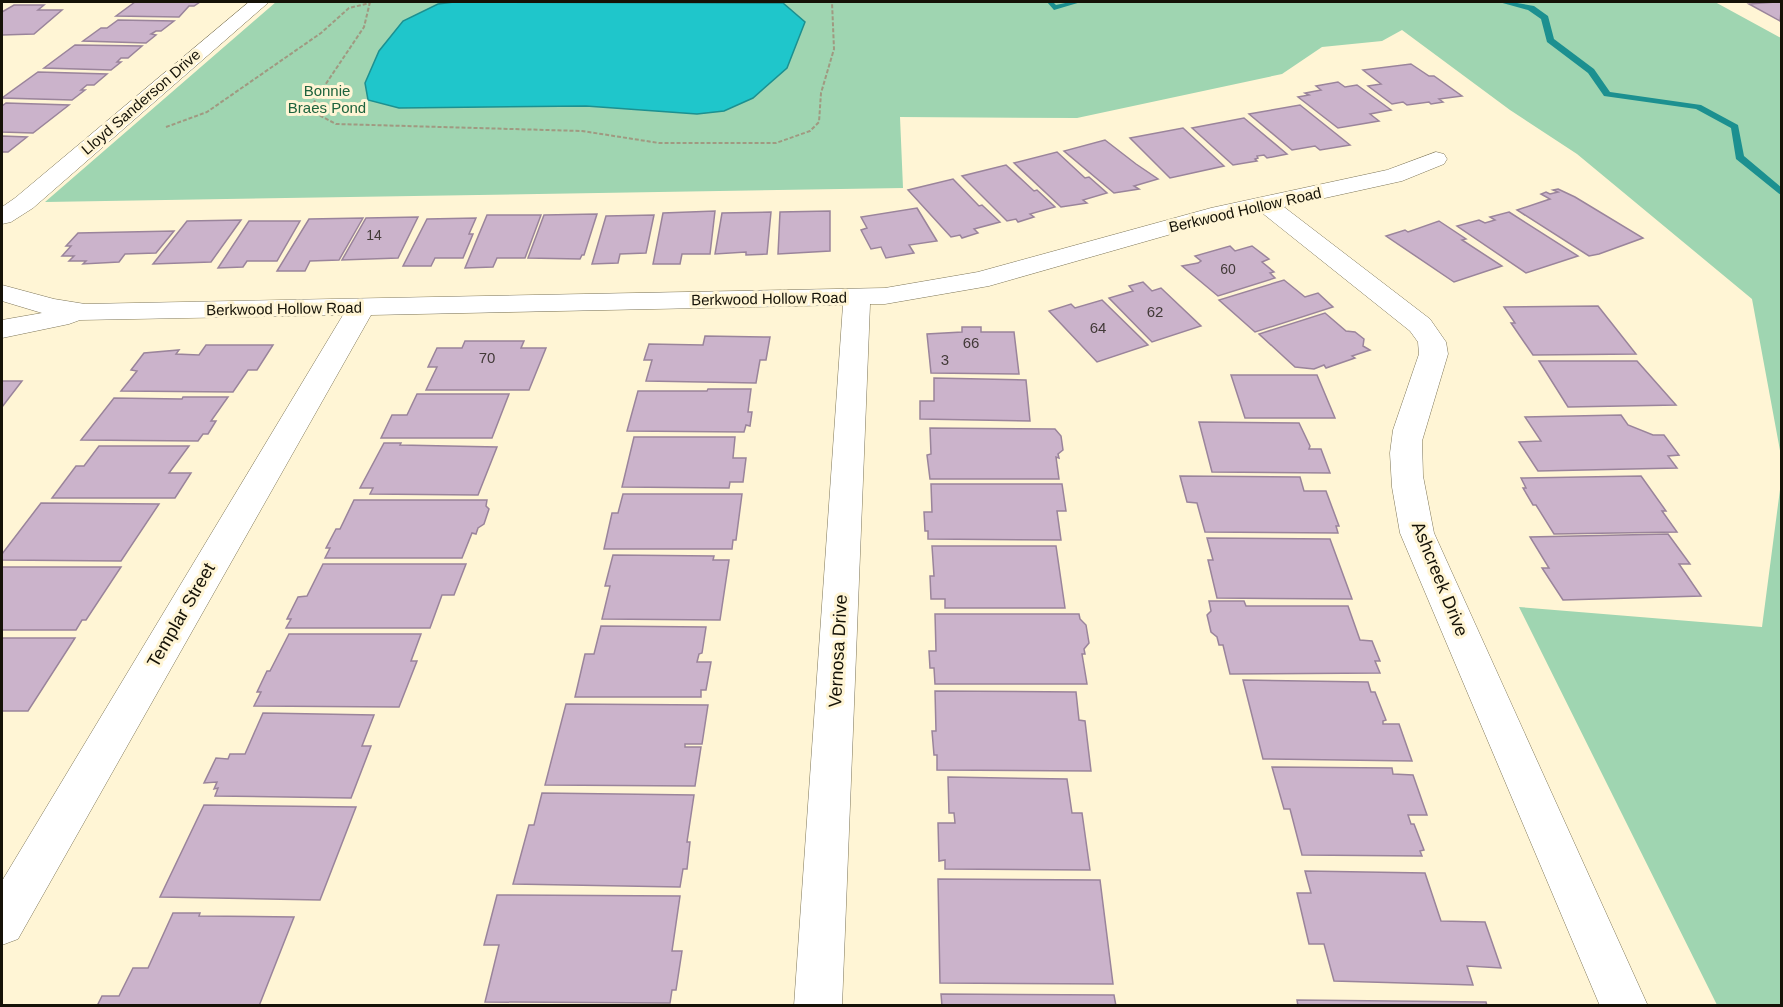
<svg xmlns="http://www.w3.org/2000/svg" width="1783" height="1007" viewBox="0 0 1783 1007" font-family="Helvetica,sans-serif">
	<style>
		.green { fill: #9fd5b1 }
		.water { fill: #1fc6cb; stroke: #1c9090; stroke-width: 1.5 }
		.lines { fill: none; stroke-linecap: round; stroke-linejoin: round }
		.stream { fill: #1c9090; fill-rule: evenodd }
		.building { fill: #cbb3cb; stroke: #9a849b; stroke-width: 1.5 }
		.minor-casing { stroke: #7e7659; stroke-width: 1 }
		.path { stroke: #a09981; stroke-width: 2; stroke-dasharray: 4 2; stroke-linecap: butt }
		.minor { fill: #fff; fill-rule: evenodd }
		.labels { text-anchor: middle; stroke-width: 6; stroke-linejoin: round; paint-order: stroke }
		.far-number-label { font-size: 14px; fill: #423a38 }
		.far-park-label { font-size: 15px; fill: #1e633d; stroke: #fff5d5 }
		.far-street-label { font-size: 15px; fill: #151207; stroke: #fff5d5 }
		.number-label { font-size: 15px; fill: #423a38 }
		.street-label { font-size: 18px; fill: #151207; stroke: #fff5d5 }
	</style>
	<rect width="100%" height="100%" fill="#fff5d5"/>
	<g class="green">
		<polygon points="276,2 1715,2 1781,38 1781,456 1752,299 1577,154 1510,110 1402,30 1382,41 1322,47 1282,74 1077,118 900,117 903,188 45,202"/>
		<polygon points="1781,482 1781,1005 1717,1005 1519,607 1762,627"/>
	</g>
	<polygon class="water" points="454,2 783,3 805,22 787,68 753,98 724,111 697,114 586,106 399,108 368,100 365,83 379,51 403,21 438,4"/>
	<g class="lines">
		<g class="stream">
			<polygon points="1047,2 1053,2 1056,5 1070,2 1081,2 1054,10"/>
			<polygon points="1499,2 1511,2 1534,6 1548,16 1554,39 1594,69 1610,92 1701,105 1738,125 1744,156 1782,188 1782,196 1736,159 1731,128 1696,109 1604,96 1588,73 1547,42 1541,19 1528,10"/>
		</g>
	</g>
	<g class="building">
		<polygon points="135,2 200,2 194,6 189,6 179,17 116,16"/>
		<polygon points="1782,2 1780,21 1749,4 1776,2"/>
		<polygon points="14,5 44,5 38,10 62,10 34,34 2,35 2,12"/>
		<polygon points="118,20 174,21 161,31 156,31 151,34 156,35 146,43 83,41 101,28 107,28"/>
		<polygon points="75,45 142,46 128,58 121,58 117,62 121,62 111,70 44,68"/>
		<polygon points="1411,64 1429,76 1434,76 1462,96 1439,99 1443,102 1431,104 1429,102 1407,105 1403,102 1392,104 1368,86 1381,84 1363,70"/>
		<polygon points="38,72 107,74 94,85 87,85 81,90 85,90 72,100 2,98"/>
		<polygon points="1338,82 1345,87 1357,85 1391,110 1370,114 1379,121 1338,128 1298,97 1309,95 1305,93 1321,90 1316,86"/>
		<polygon points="6,103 69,105 33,133 2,132 2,106"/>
		<polygon points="1300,105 1350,145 1320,150 1315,146 1292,150 1249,114"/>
		<polygon points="1244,118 1287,154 1267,158 1264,155 1257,156 1258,158 1255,159 1257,161 1233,165 1192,128"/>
		<polygon points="1183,128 1224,166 1170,178 1130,138"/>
		<polygon points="2,136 27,137 8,152 2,152"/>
		<polygon points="1105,140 1136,164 1158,179 1134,186 1139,189 1114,193 1064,151"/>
		<polygon points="1057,152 1085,178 1089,177 1107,193 1083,200 1087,203 1061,207 1014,163"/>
		<polygon points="1006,165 1034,191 1037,190 1055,207 1030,214 1034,217 1018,222 1016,219 1007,221 962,176"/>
		<polygon points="953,179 979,206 982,205 1000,222 974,229 978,233 962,238 960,235 951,237 908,190"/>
		<polygon points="1558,189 1575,197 1643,238 1599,254 1589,256 1517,210 1550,199 1541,194 1546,192 1550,194 1558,192 1553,190"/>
		<polygon points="917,208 937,241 909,245 914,253 886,258 881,247 871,249 861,230 867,228 861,217"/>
		<polygon points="715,211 710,254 682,254 680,264 653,264 663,213"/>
		<polygon points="830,211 830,251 778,254 780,212"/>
		<polygon points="771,212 767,254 746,255 746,252 715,254 722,213"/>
		<polygon points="1509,212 1578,256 1526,273 1457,226 1479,220 1485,223 1495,220 1490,217"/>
		<polygon points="597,214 584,255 582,255 580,259 528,258 544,215"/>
		<polygon points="487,215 541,215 525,258 497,258 493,267 465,268"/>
		<polygon points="654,215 646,253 620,254 618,263 592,264 606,216"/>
		<polygon points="418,217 398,258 342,260 366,218"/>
		<polygon points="363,218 339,260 310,261 305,271 277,271 309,219"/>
		<polygon points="476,218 469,234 473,234 463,258 435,258 431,266 403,266 427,219"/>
		<polygon points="241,220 211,262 153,264 187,221"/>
		<polygon points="249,221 300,221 277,261 247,261 243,267 218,268"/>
		<polygon points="1439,221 1466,239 1462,240 1502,266 1454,282 1386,236 1405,230 1408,232"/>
		<polygon points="174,231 156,253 125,254 119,262 83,264 86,261 69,261 74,256 62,256 71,246 66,246 78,233"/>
		<polygon points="1230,246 1235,251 1252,246 1269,259 1262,262 1274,272 1270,273 1275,278 1218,296 1182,266 1198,263 1201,261 1195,256"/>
		<polygon points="1284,280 1305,297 1318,293 1333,307 1255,332 1219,300"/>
		<polygon points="1143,282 1152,291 1161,288 1201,326 1152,342 1109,298 1133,291 1129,286"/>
		<polygon points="1102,300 1148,345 1097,362 1049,311 1071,304 1075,308"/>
		<polygon points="1598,306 1636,354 1533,355 1511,323 1515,323 1504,307"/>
		<polygon points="1325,313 1346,331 1355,332 1364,339 1363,346 1370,350 1352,356 1355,358 1326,368 1324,365 1314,369 1295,367 1259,334"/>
		<polygon points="962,327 981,327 981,332 1014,332 1019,374 931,373 927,334 962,332"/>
		<polygon points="705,336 770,337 766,360 760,360 756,383 646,381 652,360 644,360 649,344 703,345"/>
		<polygon points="465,341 524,341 521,348 546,348 529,390 426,390 437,367 428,367 437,348 462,348"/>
		<polygon points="206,345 273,345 257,370 248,370 233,392 121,391 137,371 131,370 144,353 179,350 176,354 199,355"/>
		<polygon points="1539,361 1637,361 1676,405 1568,407"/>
		<polygon points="1231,375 1317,375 1335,418 1245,418"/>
		<polygon points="934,378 1026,380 1030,421 920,419 920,401 934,401"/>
		<polygon points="2,381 22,381 2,407"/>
		<polygon points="708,389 751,389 748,412 752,412 750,426 746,425 744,432 627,431 638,391 707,391"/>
		<polygon points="417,394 509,394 492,438 381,438 392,415 407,415"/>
		<polygon points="183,397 228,397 211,421 216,421 208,434 203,434 198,441 81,440 114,398 182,399"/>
		<polygon points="1621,415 1628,425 1653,435 1664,435 1679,455 1668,456 1677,468 1538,471 1519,442 1541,441 1525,417"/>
		<polygon points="1199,422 1299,423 1310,446 1309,449 1321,449 1330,473 1212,472"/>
		<polygon points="930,428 1055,429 1061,436 1063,450 1058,454 1059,458 1056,457 1059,479 930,479 927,455 931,454"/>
		<polygon points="634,437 735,437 733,458 746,458 743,482 730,482 729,488 622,487"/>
		<polygon points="384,443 401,443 400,445 497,447 478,495 370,494 373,488 360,488"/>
		<polygon points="99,446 189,446 169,473 191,473 175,498 52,498 76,466 84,466"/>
		<polygon points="1180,476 1300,477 1304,491 1326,491 1339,526 1336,526 1338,533 1205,532 1197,503 1187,502"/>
		<polygon points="1641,476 1666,511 1662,511 1677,532 1554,534 1536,505 1533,505 1523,488 1526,488 1521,478"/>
		<polygon points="931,484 1062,484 1066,511 1057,511 1061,540 928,539 928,531 925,531 924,512 932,512"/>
		<polygon points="623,494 742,494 736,540 733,540 732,549 604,549 612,513 618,513"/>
		<polygon points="354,500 487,500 486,506 489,509 484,524 478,528 476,534 472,533 462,558 325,558 330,548 326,548 336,529 340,529"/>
		<polygon points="41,503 159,504 121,561 2,560 2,554"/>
		<polygon points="1668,534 1690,564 1679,564 1701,596 1563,600 1542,568 1549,568 1530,537"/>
		<polygon points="1207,538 1330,539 1352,599 1217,598 1208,560 1213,560"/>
		<polygon points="932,546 1056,546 1065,608 945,608 945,599 931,599 930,576 934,576"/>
		<polygon points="613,555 714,556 713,560 729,560 720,620 602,619 610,586 605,586"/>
		<polygon points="323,564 466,564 454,595 442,595 430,628 286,628 291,619 287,619 298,597 307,596"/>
		<polygon points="2,567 121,567 86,620 82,620 76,630 2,630"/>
		<polygon points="1209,601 1244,601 1246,606 1348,606 1360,640 1372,641 1380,661 1375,661 1380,673 1230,674 1223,645 1219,645 1217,637 1211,632 1207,615 1211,611"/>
		<polygon points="935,614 1079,614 1080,619 1086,625 1089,643 1084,649 1085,654 1082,654 1087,684 935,684 934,668 930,668 929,651 936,651"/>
		<polygon points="601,626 706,627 702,653 699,654 697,662 711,662 706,690 701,690 701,697 575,697 585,654 594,654"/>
		<polygon points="289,634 421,634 411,661 417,661 399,707 254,706 261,692 257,692 267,671 270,671"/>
		<polygon points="2,638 75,638 28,711 2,711"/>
		<polygon points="1243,680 1368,682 1371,692 1375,692 1386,720 1383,721 1383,724 1399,724 1412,761 1263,759"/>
		<polygon points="935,691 1076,692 1079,720 1085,721 1091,771 937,770 937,755 934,755 932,731 936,731"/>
		<polygon points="566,704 708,705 702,744 685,744 685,747 701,747 695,786 545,785"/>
		<polygon points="263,713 374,715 362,746 371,746 351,798 215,796 218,788 214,789 217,782 204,783 216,758 228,759 230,754 245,754"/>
		<polygon points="1272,767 1392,768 1393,774 1413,775 1427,815 1408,815 1411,824 1414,824 1424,850 1420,851 1422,856 1302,855 1290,809 1284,809"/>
		<polygon points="948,777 1067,779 1072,813 1082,813 1090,870 945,869 945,860 939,861 938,823 955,823 954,813 949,813"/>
		<polygon points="542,793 694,795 687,842 690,842 687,869 683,869 680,887 513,884 529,825 534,825"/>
		<polygon points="204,805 356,807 320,900 160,897"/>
		<polygon points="1305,871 1425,873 1441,921 1485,922 1501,968 1467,966 1473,985 1334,981 1324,944 1309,944 1297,893 1311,893"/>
		<polygon points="938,879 1100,880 1113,984 940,983"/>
		<polygon points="497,895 680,896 672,951 682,951 676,990 672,990 670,1003 485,1002 499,945 484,945"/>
		<polygon points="173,913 200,913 199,916 294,917 259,1006 97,1006 102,996 119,996 133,968 148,968"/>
		<polygon points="941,994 1114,995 1116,1006 942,1006"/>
		<polygon points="1297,1000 1486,1002 1487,1006 1298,1006"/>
	</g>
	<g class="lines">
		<defs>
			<g id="minor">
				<polygon points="249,2 269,2 33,208 11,222 2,224 2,207 15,198"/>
				<polygon points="1436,152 1444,154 1447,159 1444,164 1402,181 1284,207 1430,319 1446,342 1448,354 1422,441 1423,476 1434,533 1648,1006 1600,1006 1400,533 1392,487 1390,453 1393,430 1419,354 1418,342 1410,331 1261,212 1224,219 989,286 885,304 870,304 842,1006 794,1006 843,305 371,315 18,939 2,945 2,881 343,315 80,320 69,324 2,338 2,320 42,313 2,301 2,285 54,299 85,304 885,288 978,272 1211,208 1387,170"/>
			</g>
		</defs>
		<use href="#minor" class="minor-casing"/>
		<g class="path">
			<polyline points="370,2 364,27 315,100 313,107 317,114 336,124 582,131 659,143 776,143 810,131 819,122 821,93 834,49 832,2"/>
			<polyline points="166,127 207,112 321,33 349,8 370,3"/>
		</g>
		<use href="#minor" class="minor"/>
	</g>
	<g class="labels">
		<g class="far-number-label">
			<text x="374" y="240">14</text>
			<text x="1228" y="274">60</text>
		</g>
		<g class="far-park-label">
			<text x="327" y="96">Bonnie<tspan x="327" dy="17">Braes Pond</tspan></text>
		</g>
		<g class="far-street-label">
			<text transform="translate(141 102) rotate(-41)" y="5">Lloyd Sanderson Drive</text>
			<text transform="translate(1245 210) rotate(-13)" y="5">Berkwood Hollow Road</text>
			<text transform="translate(769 299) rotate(-1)" y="5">Berkwood Hollow Road</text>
			<text transform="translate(284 309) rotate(-1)" y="5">Berkwood Hollow Road</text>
		</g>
		<g class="number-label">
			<text x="1155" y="317">62</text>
			<text x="1098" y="333">64</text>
			<text x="971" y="348">66</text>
			<text x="487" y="363">70</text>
			<text x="945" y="365">3</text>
		</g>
		<g class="street-label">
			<text transform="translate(1440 579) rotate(68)" y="6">Ashcreek Drive</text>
			<text transform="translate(181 615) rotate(-60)" y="6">Templar Street</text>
			<text transform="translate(838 651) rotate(-87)" y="6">Vernosa Drive</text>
		</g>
	</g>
	<rect width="1783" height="1007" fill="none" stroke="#151207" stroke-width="6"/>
</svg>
